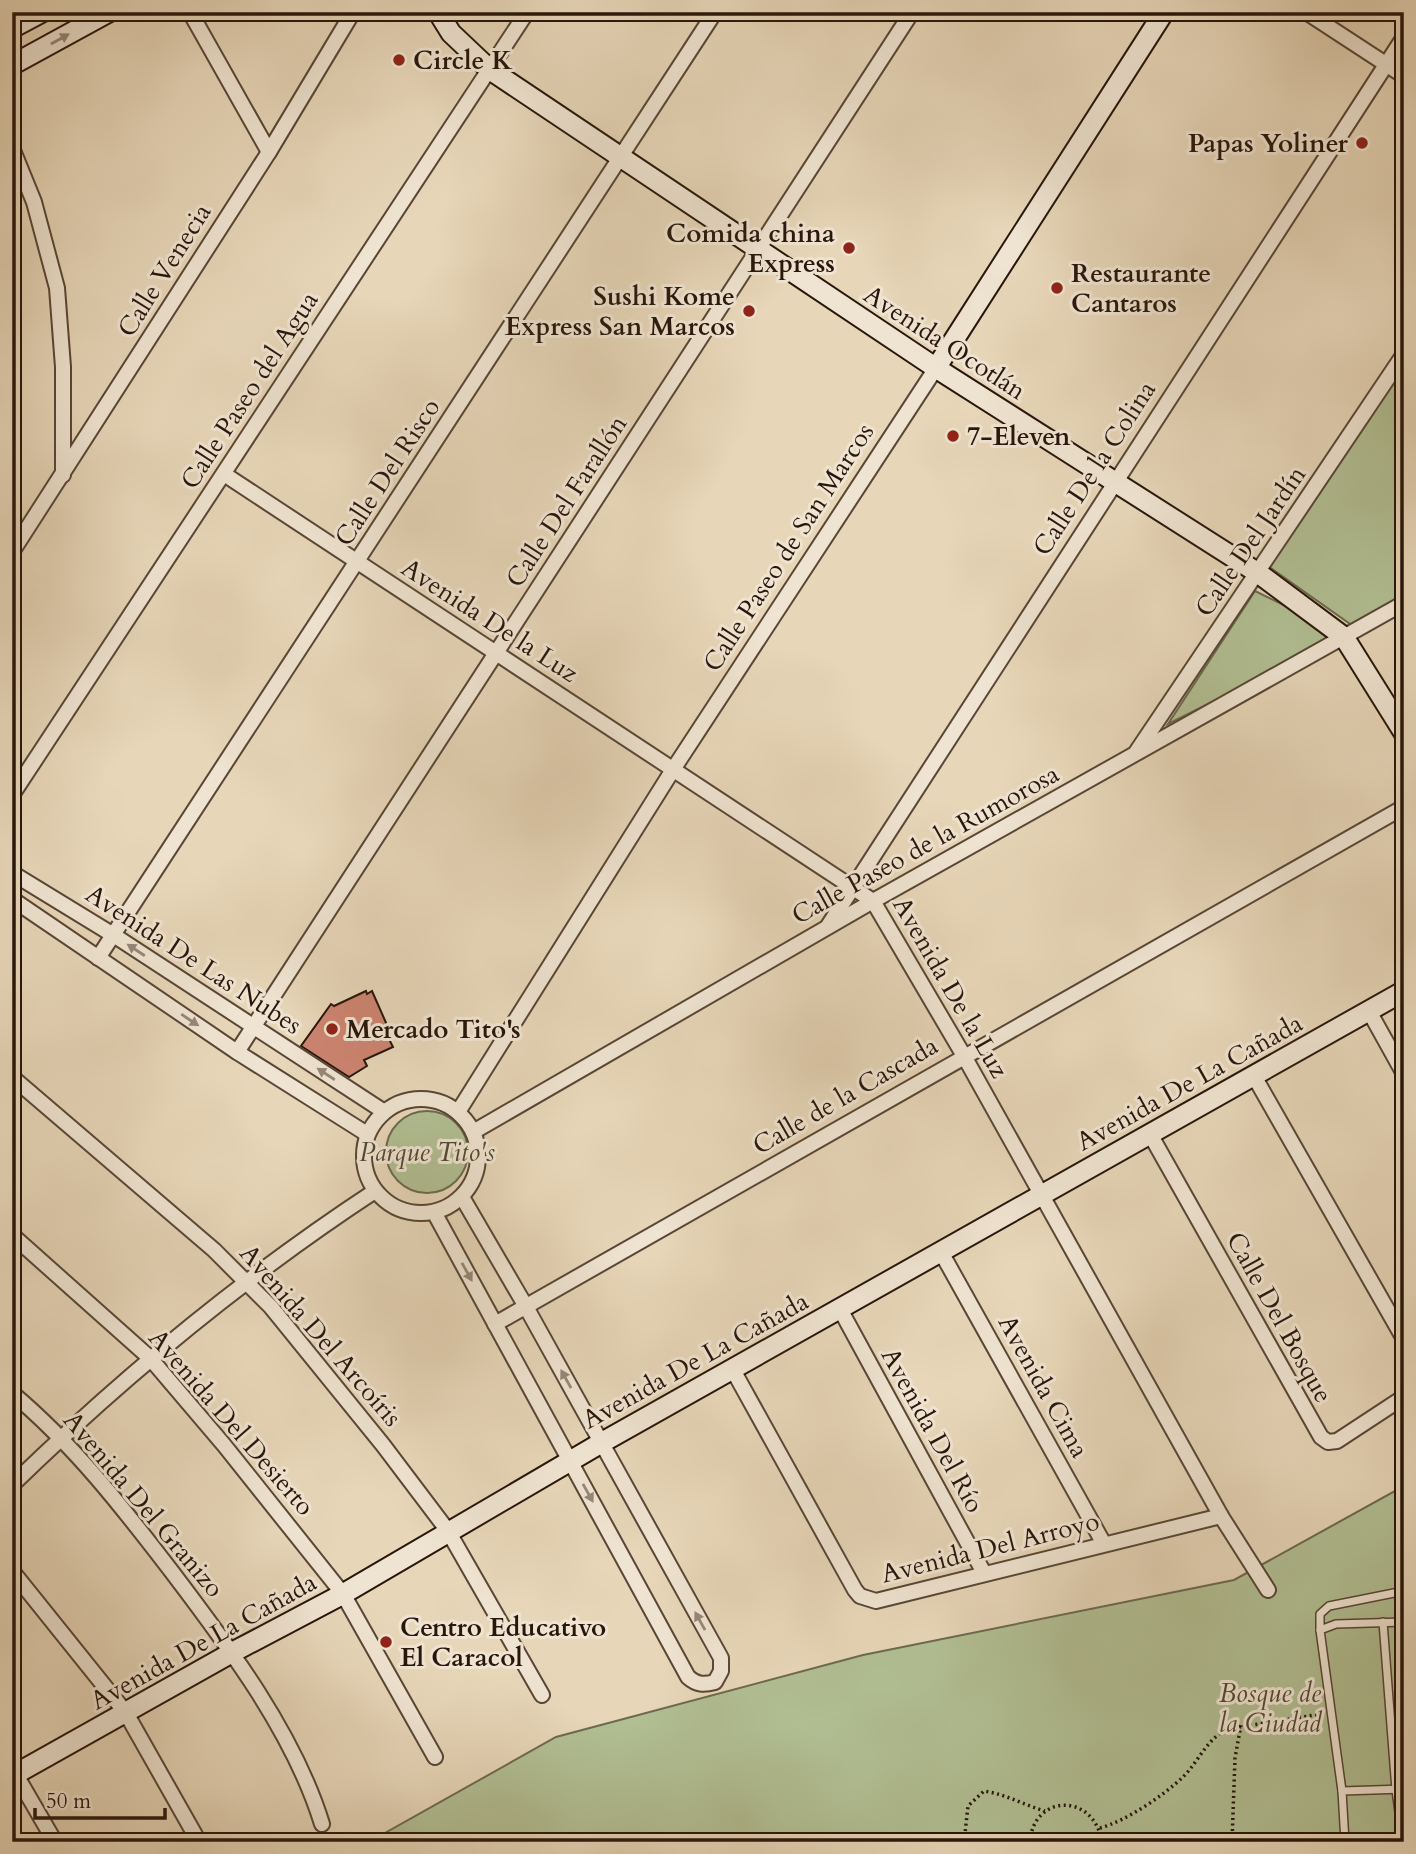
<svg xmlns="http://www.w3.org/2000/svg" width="1416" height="1854" viewBox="0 0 1416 1854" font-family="Cardo,serif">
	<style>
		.green { fill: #b1bf93; stroke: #6c6a4f; stroke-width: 2 }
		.building { fill: #cd8471; stroke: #28160b; stroke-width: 2 }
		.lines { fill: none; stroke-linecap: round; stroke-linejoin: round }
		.lane-casing { stroke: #584636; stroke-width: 10 }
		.street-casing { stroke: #584636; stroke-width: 18 }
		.secondary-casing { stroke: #28160b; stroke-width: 23 }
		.path { stroke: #28160b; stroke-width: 3.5; stroke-dasharray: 2 3.5; stroke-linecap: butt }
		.lane { stroke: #efe4d1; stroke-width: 7 }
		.street { stroke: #efe4d1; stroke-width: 14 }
		.secondary { stroke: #efe4d1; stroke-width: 19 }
		.oneway { fill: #958778 }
		.poi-dot { fill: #8f2418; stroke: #efe4d1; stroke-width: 2.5 }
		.labels { text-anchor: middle; stroke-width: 6; stroke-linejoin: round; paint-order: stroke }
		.poi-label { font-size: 26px; font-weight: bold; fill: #28160b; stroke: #efe4d1; text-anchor: start }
		.street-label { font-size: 26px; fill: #28160b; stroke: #efe4d1 }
		.park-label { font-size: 26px; font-style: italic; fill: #514934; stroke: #efe4d1 }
	</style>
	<rect width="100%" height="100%" fill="#e7d6b8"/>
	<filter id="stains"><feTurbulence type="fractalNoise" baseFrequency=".00286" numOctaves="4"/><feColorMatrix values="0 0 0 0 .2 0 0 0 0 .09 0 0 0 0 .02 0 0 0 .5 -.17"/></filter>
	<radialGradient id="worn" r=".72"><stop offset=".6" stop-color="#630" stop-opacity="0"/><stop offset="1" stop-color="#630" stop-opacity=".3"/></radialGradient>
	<g class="green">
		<polygon points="1404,362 1404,599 1353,626 1265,564"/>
		<polygon points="1255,591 1343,634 1316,650 1168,724"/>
		<circle cx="427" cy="1152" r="41"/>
		<polygon points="1404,1486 1404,1842 369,1842 556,1737 863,1655 1234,1580"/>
	</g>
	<polygon class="building" points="366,991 367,994 372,991 387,1025 383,1027 393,1047 364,1060 367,1066 349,1077 301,1046 331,1004 334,1006"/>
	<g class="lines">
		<defs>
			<g id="lane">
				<polyline points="1383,1622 1396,1790 1403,1842"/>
				<polyline points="1320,1630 1320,1614 1329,1606 1404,1591"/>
				<polyline points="1342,1791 1320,1630 1336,1624 1404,1622"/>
				<polyline points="1345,1842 1342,1791 1404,1789"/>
			</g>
			<g id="street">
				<polyline points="190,12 269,152"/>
				<polyline points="1306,12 1404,76"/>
				<polyline points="12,148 34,202 57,288 63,367 63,475"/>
				<polyline points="224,474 873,901 964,1056 1221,1516 1268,1590"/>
				<polyline points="12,552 269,152 353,12"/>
				<polyline points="1137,751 1404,354"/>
				<polyline points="12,795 527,12"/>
				<polyline points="12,873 115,936 383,1111"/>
				<polyline points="12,899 237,1052 367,1134"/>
				<polyline points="828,926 1404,37"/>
				<polyline points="98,958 715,12"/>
				<polyline points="1369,1011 1404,1074"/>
				<polyline points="237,1052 912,12"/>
				<polyline points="1254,1076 1404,1339"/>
				<polyline points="12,1077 214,1250 271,1307 383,1445 448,1531 542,1695"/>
				<circle cx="421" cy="1156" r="57"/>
				<polyline points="458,1112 674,768 936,368"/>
				<polyline points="473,1132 873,901 1404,603"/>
				<polyline points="1150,1134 1321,1437 1328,1442 1337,1441 1404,1397"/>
				<path d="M434,1212L688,1677C697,1685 704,1685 715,1682L721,1671V1658L525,1305L462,1197"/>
				<polyline points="12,1235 150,1358 224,1445 343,1594 435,1757"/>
				<polyline points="941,1252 1104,1544"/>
				<polyline points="840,1309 984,1573"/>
				<polyline points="495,1324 1404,807"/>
				<polyline points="733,1370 855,1590 860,1596 876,1601 1221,1516"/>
				<path d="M12,1393C74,1445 123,1508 172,1572C229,1647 294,1733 322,1824"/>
				<path d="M12,1485C124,1376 244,1277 375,1191"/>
				<polyline points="12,1571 126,1713 199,1842"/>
				<polyline points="12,1768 55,1842"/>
			</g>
			<g id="secondary">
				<polyline points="438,12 451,33 489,69 936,368 1258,573 1344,637 1404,733"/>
				<polyline points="12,28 42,12"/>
				<polyline points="12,65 109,12"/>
				<polyline points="936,368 1164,12"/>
				<polyline points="12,1776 233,1652 343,1594 601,1443 1404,991"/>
			</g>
		</defs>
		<use href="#lane" class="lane-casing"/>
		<use href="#street" class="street-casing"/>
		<use href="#secondary" class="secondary-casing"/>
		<g class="path">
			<path d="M1100,1828C1126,1821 1163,1796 1183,1777C1199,1761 1206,1740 1227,1729L1321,1714"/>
			<path d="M964,1842L968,1806L984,1791C1005,1794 1024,1805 1045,1811"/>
			<path d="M1030,1842C1033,1794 1094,1792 1102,1842"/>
			<polyline points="1232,1842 1235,1758 1241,1725"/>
		</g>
		<use href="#lane" class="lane"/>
		<use href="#street" class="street"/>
		<use href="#secondary" class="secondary"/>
	</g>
	<defs><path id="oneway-solid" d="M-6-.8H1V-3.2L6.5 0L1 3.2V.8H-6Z" transform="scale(1.75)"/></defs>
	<g class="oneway">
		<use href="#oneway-solid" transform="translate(60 39) rotate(-29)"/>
		<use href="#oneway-solid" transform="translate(136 950) rotate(-147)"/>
		<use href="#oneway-solid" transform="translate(190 1020) rotate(34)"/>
		<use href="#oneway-solid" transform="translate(326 1074) rotate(-147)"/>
		<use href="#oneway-solid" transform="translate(467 1272) rotate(61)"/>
		<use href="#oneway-solid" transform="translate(566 1379) rotate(-119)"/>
		<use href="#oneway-solid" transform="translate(588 1493) rotate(61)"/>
		<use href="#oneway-solid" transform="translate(700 1621) rotate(-119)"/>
	</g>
	<g class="poi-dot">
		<circle cx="399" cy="60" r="7"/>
		<circle cx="1362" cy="143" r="7"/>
		<circle cx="849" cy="248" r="7"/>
		<circle cx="1057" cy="288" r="7"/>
		<circle cx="749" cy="311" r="7"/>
		<circle cx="953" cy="436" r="7"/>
		<circle cx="332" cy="1029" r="7"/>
		<circle cx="386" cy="1642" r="7"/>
	</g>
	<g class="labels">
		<g class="poi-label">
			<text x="413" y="69">Circle K</text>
			<text x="1348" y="152" text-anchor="end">Papas Yoliner</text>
			<text x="835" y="242" text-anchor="end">Comida china<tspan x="835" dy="30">Express</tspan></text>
			<text x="1071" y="282">Restaurante<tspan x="1071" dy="30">Cantaros</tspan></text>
			<text x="735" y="305" text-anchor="end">Sushi Kome<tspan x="735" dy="30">Express San Marcos</tspan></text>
			<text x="967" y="445">7-Eleven</text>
			<text x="346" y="1038">Mercado Tito's</text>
			<text x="400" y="1636">Centro Educativo<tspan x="400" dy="30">El Caracol</tspan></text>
		</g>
		<g class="street-label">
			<text transform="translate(164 270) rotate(-58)" y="9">Calle Venecia</text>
			<text transform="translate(945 342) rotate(33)" y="9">Avenida Ocotlán</text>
			<text transform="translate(249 390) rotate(-57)" y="9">Calle Paseo del Agua</text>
			<text transform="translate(1094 468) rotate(-57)" y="9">Calle De la Colina</text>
			<text transform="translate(387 472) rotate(-57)" y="9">Calle Del Risco</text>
			<text transform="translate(566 501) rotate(-57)" y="9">Calle Del Farallón</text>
			<text transform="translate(1250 541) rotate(-56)" y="9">Calle Del Jardín</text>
			<text transform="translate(788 547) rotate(-57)" y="9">Calle Paseo de San Marcos</text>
			<text transform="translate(490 620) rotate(33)" y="9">Avenida De la Luz</text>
			<text transform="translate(925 844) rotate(-29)" y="9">Calle Paseo de la Rumorosa</text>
			<text transform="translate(194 959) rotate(33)" y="9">Avenida De Las Nubes</text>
			<text transform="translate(951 987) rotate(60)" y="9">Avenida De la Luz</text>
			<text transform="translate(1189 1082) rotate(-29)" y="9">Avenida De La Cañada</text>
			<text transform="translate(845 1095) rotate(-30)" y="9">Calle de la Cascada</text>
			<text transform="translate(1280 1317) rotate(61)" y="9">Calle Del Bosque</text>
			<text transform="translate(321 1335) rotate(49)" y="9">Avenida Del Arcoíris</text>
			<text transform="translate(695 1360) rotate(-29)" y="9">Avenida De La Cañada</text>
			<text transform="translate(1044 1386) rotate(61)" y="9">Avenida Cima</text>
			<text transform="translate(232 1422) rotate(49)" y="9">Avenida Del Desierto</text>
			<text transform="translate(933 1430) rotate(61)" y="9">Avenida Del Río</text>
			<text transform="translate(144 1504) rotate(50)" y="9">Avenida Del Granizo</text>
			<text transform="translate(990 1547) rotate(-14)" y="9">Avenida Del Arroyo</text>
			<text transform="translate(203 1641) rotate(-29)" y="9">Avenida De La Cañada</text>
		</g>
		<g class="park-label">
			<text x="427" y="1161">Parque Tito's</text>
			<text x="1270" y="1702">Bosque de<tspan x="1270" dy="30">la Ciudad</tspan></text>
		</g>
	</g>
	<rect width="1416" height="1854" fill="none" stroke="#e7d6b8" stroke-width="42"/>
	<rect x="14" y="14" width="1388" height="1826" fill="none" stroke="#28160b" stroke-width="3.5"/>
	<rect x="21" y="21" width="1374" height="1812" fill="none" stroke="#28160b" stroke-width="2"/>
	<path d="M35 1808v10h130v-10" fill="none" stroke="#28160b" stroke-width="3.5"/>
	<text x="46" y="1808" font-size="21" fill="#28160b" stroke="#efe4d1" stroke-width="5" paint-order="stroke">50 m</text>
	<rect width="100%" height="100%" filter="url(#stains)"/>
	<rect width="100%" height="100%" fill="url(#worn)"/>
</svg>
